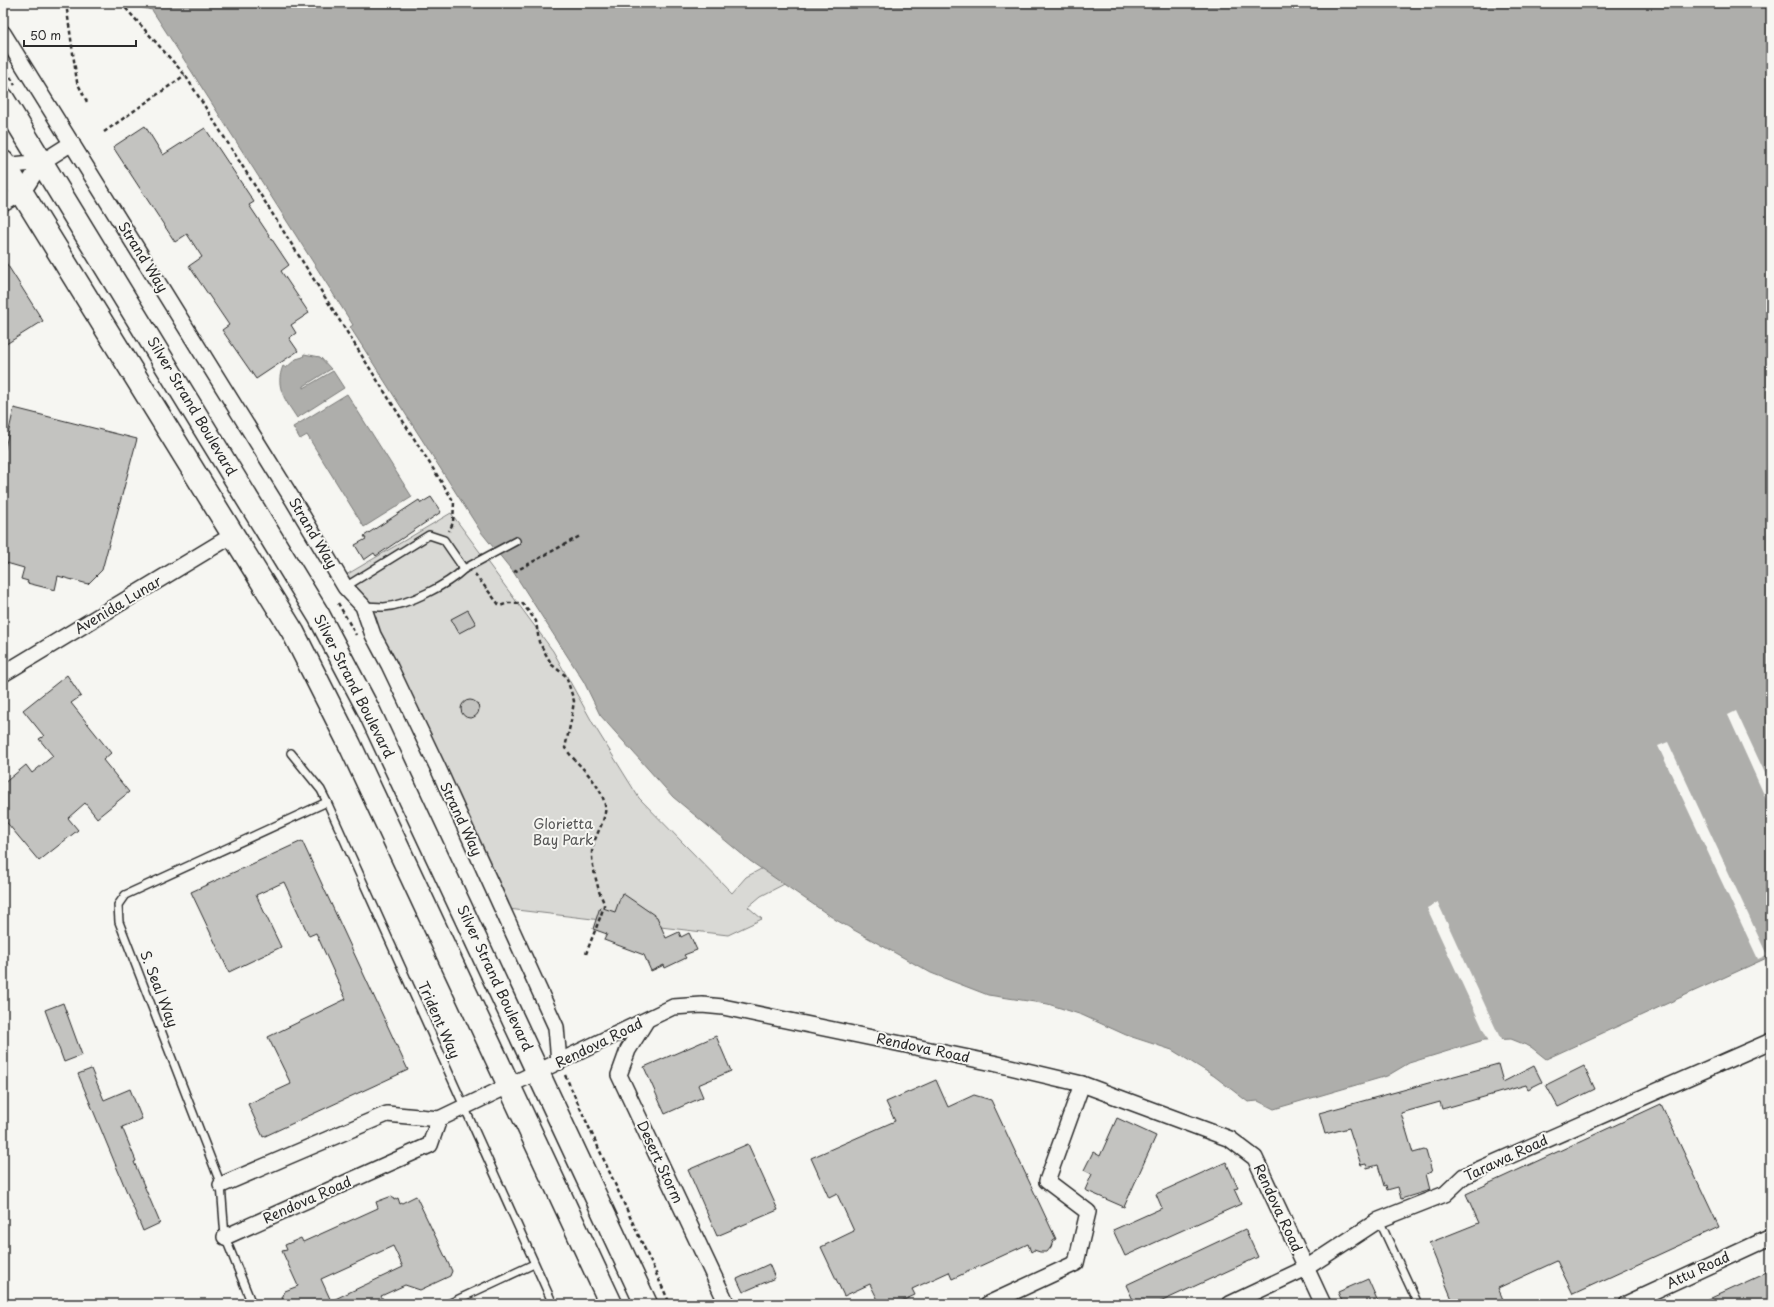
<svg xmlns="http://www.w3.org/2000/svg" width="1774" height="1307" viewBox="0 0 1774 1307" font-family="'Playpen Sans',sans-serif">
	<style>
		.green { fill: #d9d9d5; stroke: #828280 }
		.water { fill: #aeaeab; stroke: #7a7a78 }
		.pier { fill: #f6f6f2 }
		.building { fill: #c3c3c0; stroke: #2b2b2b; fill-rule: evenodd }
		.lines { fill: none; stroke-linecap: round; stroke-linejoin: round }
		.lane-casing { stroke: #2b2b2b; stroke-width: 10 }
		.street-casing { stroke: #2b2b2b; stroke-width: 18 }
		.highway-casing { stroke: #2b2b2b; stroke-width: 25 }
		.path { stroke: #2b2b2b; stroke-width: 2.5; stroke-dasharray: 4 3; stroke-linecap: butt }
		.lane { stroke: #f6f6f2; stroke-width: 7 }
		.street { stroke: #f6f6f2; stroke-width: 15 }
		.highway { stroke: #f6f6f2; stroke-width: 22 }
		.labels { text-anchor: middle; stroke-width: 4; stroke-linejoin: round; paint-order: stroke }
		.street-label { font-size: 14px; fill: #2b2b2b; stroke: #f6f6f2 }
		.park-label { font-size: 14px; fill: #565656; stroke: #f6f6f2 }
	</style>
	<rect width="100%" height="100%" fill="#f6f6f2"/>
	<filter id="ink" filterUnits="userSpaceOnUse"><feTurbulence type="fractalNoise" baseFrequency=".025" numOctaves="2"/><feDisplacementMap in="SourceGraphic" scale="8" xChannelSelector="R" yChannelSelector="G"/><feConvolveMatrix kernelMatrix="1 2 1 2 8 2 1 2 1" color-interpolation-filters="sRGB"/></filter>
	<g filter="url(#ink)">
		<polygon class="green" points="451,513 553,651 595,727 639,798 732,893 746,877 834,830 845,853 761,896 748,907 762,919 728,935 508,909 346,575"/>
		<g class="water">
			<polygon points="136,3 1771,3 1771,956 1546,1059 1531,1047 1511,1039 1484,1040 1409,1063 1387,1076 1274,1109 1258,1101 1248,1102 1214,1076 1172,1050 1126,1035 1082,1015 1048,1004 988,995 931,973 836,920 750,861 673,797 600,715 584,682 514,573 481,532 350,327 353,325 176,47 152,10 139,7"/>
			<path d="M304,354L320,357L331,369L304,386V388L333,371L344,388L297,418C286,401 274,387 283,366L286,368L296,359L303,357Z"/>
			<polygon points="347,394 412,497 364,527 307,435 300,439 293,427"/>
		</g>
		<g class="pier">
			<polygon points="1736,711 1771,786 1771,810 1728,715"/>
			<polygon points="1668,742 1767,955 1758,959 1658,746"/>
			<polygon points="1438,902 1438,903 1502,1042 1489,1042 1427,908"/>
		</g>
		<g class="building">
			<polygon points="145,126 163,155 205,128 254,202 249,205 289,265 281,271 309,313 291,325 296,333 289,338 298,351 256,379 222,330 229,325 189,266 202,257 187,234 175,242 113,147"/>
			<polygon points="3,258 43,321 3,346"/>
			<polygon points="14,408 137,439 102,570 88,584 58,576 55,590 27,583 28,581 21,579 24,568 3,562 3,457"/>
			<polygon points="431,497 441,512 376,556 374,553 364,560 355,545 366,539 364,536 419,500 421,503"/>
			<polygon points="468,610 476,624 459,633 451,619"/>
			<polygon points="67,675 81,696 71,703 111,753 103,760 129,792 97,818 85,803 68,818 78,830 39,861 3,818 3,784 26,765 32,773 53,756 39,739 44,736 23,710"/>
			<circle cx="470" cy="709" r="9"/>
			<polygon points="302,841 408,1070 263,1137 248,1104 291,1084 268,1037 346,999 316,933 309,936 284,882 256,895 281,947 229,972 191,892"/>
			<polygon points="622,893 657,917 666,938 679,932 681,937 689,933 697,950 684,955 686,958 665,968 664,965 651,971 644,955 604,940 607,934 593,929 600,907 615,912"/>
			<polygon points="63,1003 82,1055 64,1062 45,1010"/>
			<polygon points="716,1036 731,1071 698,1085 703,1097 665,1114 644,1067"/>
			<polygon points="1498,1064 1503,1082 1534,1066 1542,1082 1528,1089 1526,1085 1442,1109 1440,1102 1401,1113 1413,1153 1424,1150 1426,1151 1432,1172 1426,1174 1430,1190 1401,1199 1398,1187 1387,1190 1386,1185 1384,1186 1378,1165 1367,1168 1366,1164 1361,1165 1349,1128 1325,1134 1319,1113"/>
			<polygon points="1584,1066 1595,1089 1558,1107 1546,1085"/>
			<polygon points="91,1069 104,1100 130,1089 142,1119 122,1127 136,1161 134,1162 160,1223 143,1231 78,1074"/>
			<polygon points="936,1080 948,1107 974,1095 991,1100 1056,1239 1053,1241 1051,1247 1047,1252 1040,1252 1034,1250 1031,1252 1028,1244 952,1279 949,1272 912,1289 915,1295 895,1304 880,1304 870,1284 844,1296 821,1247 854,1231 837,1194 829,1198 811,1158 895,1121 886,1102"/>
			<polygon points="1661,1104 1719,1227 1573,1294 1557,1261 1498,1288 1505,1304 1454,1304 1429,1243 1479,1223 1466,1194"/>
			<polygon points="1117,1118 1156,1136 1124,1207 1085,1190 1092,1174 1084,1170 1093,1152 1100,1156"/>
			<polygon points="748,1144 778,1210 717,1236 688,1170"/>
			<polygon points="1226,1162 1238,1188 1234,1189 1241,1204 1125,1256 1113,1230 1162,1208 1156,1194"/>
			<path d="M392,1196L394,1200L398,1198L400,1204L416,1196L452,1271L450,1276L420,1290L405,1285L381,1296L386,1304H285L282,1298L285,1291L298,1286L282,1251L287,1250L285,1245L301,1238L303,1242L378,1208L376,1202ZM393,1246L403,1267L331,1301L321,1279Z"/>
			<polygon points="1245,1229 1258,1257 1156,1304 1135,1304 1126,1285"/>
			<polygon points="769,1264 775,1278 743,1292 737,1279"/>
			<polygon points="1771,1271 1771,1304 1699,1304"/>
			<polygon points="1368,1279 1379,1304 1343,1304 1338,1292"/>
		</g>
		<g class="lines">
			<defs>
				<g id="lane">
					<polyline points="464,569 516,541"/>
					<path d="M345,587L429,535L444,540L464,569C447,585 408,605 384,607C377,607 370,606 363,606"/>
					<polyline points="291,753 321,790 327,802 553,1304"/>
					<polyline points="1379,1220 1418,1304"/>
					<polyline points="252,1304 225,1237 221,1185 119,922 118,905 125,895 327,802"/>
					<polyline points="448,1304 534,1264"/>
				</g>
				<g id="street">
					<polyline points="3,33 293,500 345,587 363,606 373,635 389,665 438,768 556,1027 559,1062"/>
					<polyline points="3,166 42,162 72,143"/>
					<polyline points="3,204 22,193 42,162"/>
					<polyline points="3,674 233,535"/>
					<polyline points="646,1021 628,1050 619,1075 727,1304"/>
					<polyline points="439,1119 673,1007 702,1005 723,1007 993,1063 1082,1084 1230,1139 1255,1158 1323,1304"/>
					<polyline points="221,1185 387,1114 439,1119 430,1145 225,1237"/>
					<polyline points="988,1304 1076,1263 1088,1212 1047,1181 1082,1084"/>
					<polyline points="1230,1304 1306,1268 1379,1220 1445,1194 1464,1176 1771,1041"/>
					<polyline points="1626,1304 1771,1237"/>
				</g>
				<g id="highway">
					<polyline points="3,99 319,616 369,711 646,1304"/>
					<polyline points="3,162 293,632 350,745 611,1304"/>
				</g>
			</defs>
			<use href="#lane" class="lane-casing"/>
			<use href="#street" class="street-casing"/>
			<use href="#highway" class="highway-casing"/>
			<g class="path">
				<polyline points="66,3 77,82 88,104"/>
				<polyline points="121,3 185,75 454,502 453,523 449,531"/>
				<polyline points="3,65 15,85"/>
				<polyline points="104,132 185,75"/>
				<polyline points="514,572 580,536"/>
				<path d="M475,574L500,606L508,603H522L536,621L539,642L552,665L566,676L574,701L571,721L565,748C578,766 600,781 605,805C608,821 591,838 592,855C592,866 596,879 599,891C600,895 604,901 604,905C603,912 589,945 586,954"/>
				<polyline points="338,603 356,635"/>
				<polyline points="565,1075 670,1304"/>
			</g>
			<use href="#lane" class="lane"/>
			<use href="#street" class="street"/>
			<use href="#highway" class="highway"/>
		</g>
	</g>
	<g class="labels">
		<g class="street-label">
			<text transform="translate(143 257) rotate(58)" y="5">Strand Way</text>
			<text transform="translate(192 406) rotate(59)" y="5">Silver Strand Boulevard</text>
			<text transform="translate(313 533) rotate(59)" y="5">Strand Way</text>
			<text transform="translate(118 605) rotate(-31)" y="5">Avenida Lunar</text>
			<text transform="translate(354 686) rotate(63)" y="5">Silver Strand Boulevard</text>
			<text transform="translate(461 819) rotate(65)" y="5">Strand Way</text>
			<text transform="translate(495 978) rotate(65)" y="5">Silver Strand Boulevard</text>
			<text transform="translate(159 989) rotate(69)" y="5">S. Seal Way</text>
			<text transform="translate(439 1020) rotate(66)" y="5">Trident Way</text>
			<text transform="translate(599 1043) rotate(-26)" y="5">Rendova Road</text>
			<text transform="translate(923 1048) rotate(12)" y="5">Rendova Road</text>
			<text transform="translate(1506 1158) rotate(-25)" y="5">Tarawa Road</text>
			<text transform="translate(660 1162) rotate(65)" y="5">Desert Storm</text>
			<text transform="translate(307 1200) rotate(-24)" y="5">Rendova Road</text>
			<text transform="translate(1278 1208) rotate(65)" y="5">Rendova Road</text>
			<text transform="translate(1698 1270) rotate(-25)" y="5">Attu Road</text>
		</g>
		<g class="park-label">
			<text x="563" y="829">Glorietta<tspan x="563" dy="16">Bay Park</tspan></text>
		</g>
	</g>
	<rect width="1774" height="1307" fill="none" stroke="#f6f6f2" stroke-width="16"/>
	<rect x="8" y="8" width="1758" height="1291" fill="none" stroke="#2b2b2b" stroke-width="1.5" filter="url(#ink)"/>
	<path d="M24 40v6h112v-6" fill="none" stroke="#2b2b2b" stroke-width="2"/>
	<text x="30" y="40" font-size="12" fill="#2b2b2b" stroke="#f6f6f2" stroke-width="3" paint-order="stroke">50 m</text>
</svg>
